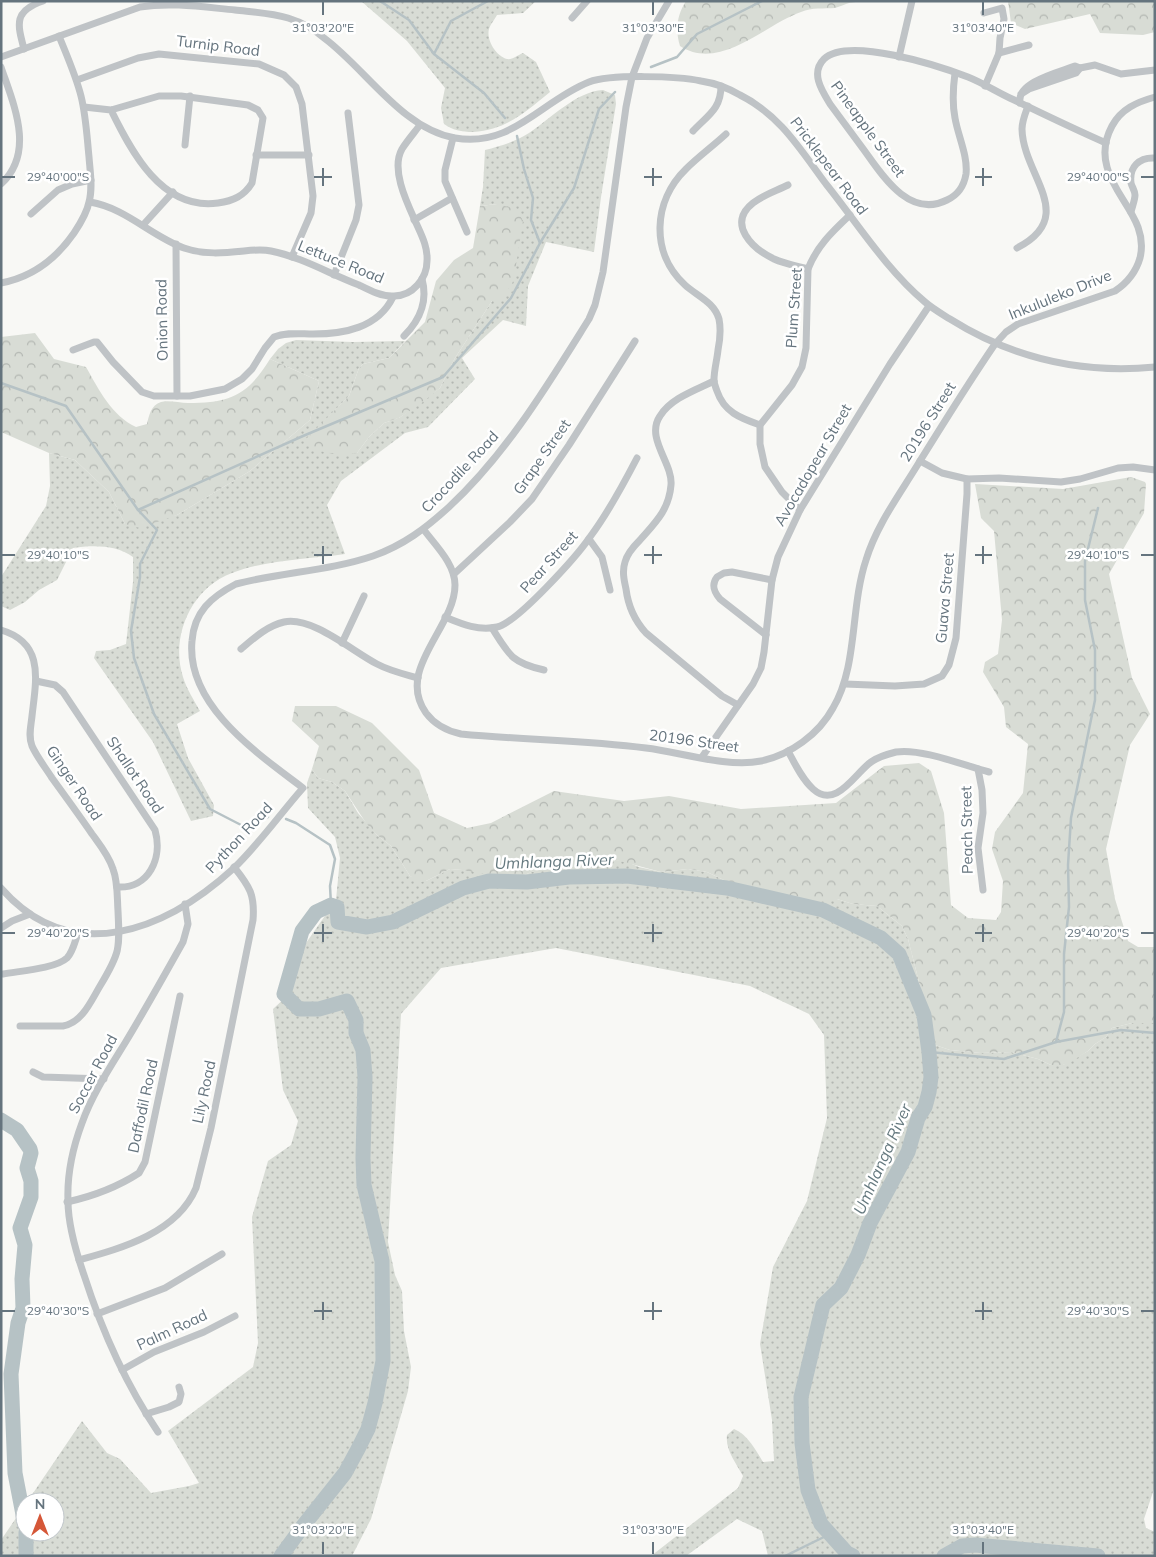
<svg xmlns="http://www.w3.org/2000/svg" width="1156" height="1557" viewBox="0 0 1156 1557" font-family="Mulish,sans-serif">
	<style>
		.grass { fill: url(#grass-dots) }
		.forest { fill: url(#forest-crowns) }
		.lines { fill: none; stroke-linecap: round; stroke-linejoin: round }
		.stream { stroke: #b6c2c5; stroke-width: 2.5 }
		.river { stroke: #b6c2c5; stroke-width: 15 }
		.minor { stroke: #bfc3c6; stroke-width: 7 }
		.ticks { fill: none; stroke: #65747e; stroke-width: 2 }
		.labels { text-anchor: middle; stroke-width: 5; stroke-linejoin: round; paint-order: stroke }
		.street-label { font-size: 15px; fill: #65747e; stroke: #fff }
		.water-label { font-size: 16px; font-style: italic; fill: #65797f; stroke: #fff }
		.ticks-label { font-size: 12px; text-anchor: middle; fill: #65747e; stroke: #fff; stroke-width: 5; stroke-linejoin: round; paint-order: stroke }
	</style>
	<defs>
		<pattern id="grass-dots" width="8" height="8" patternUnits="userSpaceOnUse" patternTransform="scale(1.25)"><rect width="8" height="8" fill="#d8dcd5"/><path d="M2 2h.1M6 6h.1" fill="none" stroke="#b3b7b2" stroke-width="1.8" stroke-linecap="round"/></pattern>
		<pattern id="forest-crowns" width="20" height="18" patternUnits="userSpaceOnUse" patternTransform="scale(1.25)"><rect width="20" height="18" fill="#d8dcd5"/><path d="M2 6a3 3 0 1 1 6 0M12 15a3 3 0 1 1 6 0" fill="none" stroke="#b3b7b2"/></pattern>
	</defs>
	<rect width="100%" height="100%" fill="#f8f8f5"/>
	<g class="grass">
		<path d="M361,1H536L523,13L497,15C495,19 490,25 489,29C486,40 496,56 507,59C512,60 518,55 523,53L536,62L550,92C525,112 507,130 473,132C462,132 452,130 444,124L441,108L445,88L407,41Z"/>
		<path d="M603,90L615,95L616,104L601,197L594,252L546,242L528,286L526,326L503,320L462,358L475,379L428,427L405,433L341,481L327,505L345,554C310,559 264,560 232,573C191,588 170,637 183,677C187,690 194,700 200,711L177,724L188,758L214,805L213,816L191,821L153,742L94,658L96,651L110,650L126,644L133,582V557C117,545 93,545 73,548L57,580L39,590L25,602L10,610L1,606V577L46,506L50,486L49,453L75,460L109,492L125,524L177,515L250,471L310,420L319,381L270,359L278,349L286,343L296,340L353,342L405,341L389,358L363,364L359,368L349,396L307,439L357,453L369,437L384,423L399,418L440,388L455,358L492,301L499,300L497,204L480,206L483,187L485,150C500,146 515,142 529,133C550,119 577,91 603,90Z"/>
		<path d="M312,769L318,778L332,782L345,791L358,813L377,835L391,846L410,876L426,881L450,869L524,875L537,870L592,867L607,861L616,860L625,861L639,867L661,872L688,869L707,872L728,882L800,899H837L853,904L877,906L902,926L908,939L929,1021V1033L935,1045L950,1050L981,1053L1011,1052L1038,1059L1051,1065H1063L1088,1051L1095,1044L1106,1037L1112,1028L1132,1023H1155V1486L1144,1519L1146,1528L1155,1532V1556H768L762,1531L737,1519L686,1556H651L738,1488L743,1476C736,1463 725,1450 727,1435L734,1429C748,1435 755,1449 763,1462L774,1461L772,1420L760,1344L773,1267L807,1201L827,1118L824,1035L809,1014L750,986L556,948L441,968L401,1014L388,1242L395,1275L402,1291L404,1331L411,1367L408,1391L371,1519L352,1556H1V1540L25,1505V1532H55V1502H27L82,1421L107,1453L120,1459L151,1493L189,1486L199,1483L168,1431L253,1367L258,1343L252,1217L268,1161L291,1145L298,1121L283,1090L273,1009L288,995L306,943L336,900L340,858L335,837L308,808L307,783Z"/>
	</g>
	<g class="forest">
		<path d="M686,1H862C857,2 851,2 846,4C843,5 839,7 835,8C824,9 812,7 801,12C764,25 720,72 680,46C675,30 677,15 686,1Z"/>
		<polygon points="1008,1 1155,1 1155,32 1143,35 1100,33 1090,14 1025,29 1011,23"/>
		<path d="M497,204L517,209L523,221L514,278L512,284L499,301H492L455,358L440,388L423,402L399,418L384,423L369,437L357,453C343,456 313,455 306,439L349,396L359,368L363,364L389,358L425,322L436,281L454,260L473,248L480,206Z"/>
		<path d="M35,333L54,359L86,367C99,390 112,416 136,427L147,424C149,415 151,405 161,402C168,400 180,403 188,403C230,403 248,395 270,359L319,381L310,420L250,471L177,515L140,528L125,524L109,492L75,460L49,453L1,432V337Z"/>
		<polygon points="1131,477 1145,482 1146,484 1144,513 1109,574 1132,678 1150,714 1130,745 1106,849 1115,899 1128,941 1138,947 1155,947 1155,1023 1132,1023 1112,1028 1106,1037 1095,1044 1088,1051 1069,1063 1063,1065 1051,1065 1038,1059 1011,1052 981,1053 950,1050 935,1045 929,1033 929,1021 908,939 902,926 877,906 853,904 837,899 800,899 728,882 707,872 688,869 661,872 616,860 607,861 592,867 537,870 524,875 507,878 462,870 450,869 426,881 421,882 410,876 391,846 377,835 366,823 345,791 332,782 318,778 312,769 319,746 292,721 295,706 336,706 372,723 419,770 434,813 467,828 491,823 554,791 624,801 669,796 741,809 836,803 884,766 919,763 931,771 944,813 951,905 968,918 996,920 1001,912 1003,881 992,849 995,832 1023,793 1028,744 1006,727 1004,707 983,672 985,662 998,654 1002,620 994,531 981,518 975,484 1063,489"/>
	</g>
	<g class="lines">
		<g class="stream">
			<polyline points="380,1 409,20 434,54 484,93 505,118"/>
			<polyline points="434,54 451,21 488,1"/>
			<polyline points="651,67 677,57 697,34 762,1"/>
			<polyline points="517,136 524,169 533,198 531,220 540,243"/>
			<polyline points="1,383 66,406 138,510 157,530 140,564 140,577 131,631 134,658 154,714 210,809 243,826 268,817"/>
			<polyline points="138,510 303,436 443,377 511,298 540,243 574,188 599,109 615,92"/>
			<polyline points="286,819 296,823 330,845 335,859 330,886 331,905"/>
			<polyline points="1056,1042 1064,1012 1064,954 1069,907 1068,865 1071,818 1095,700 1095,650 1085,600 1085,561 1098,508"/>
			<polyline points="929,1052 1004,1059 1056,1042 1121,1030 1155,1033"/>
			<polyline points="785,1556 830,1534"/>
		</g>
		<g class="river">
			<polyline points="1,1120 17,1130 30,1149 31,1153 27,1168 31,1181 31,1197 20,1228 25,1245 22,1279 23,1308 18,1323 11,1374 15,1473 25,1525"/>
			<polyline points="26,1556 26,1532"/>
			<polyline points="281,1556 303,1526 345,1473 358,1449 368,1429 375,1403 383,1361 382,1261 364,1185 363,1158 365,1077 363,1050 356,1033 356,1020 347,1001 319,1009 299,1009 284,994 302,931 316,912 331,905 337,907 338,922 367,927 393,922 463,888 489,881 527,882 569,877 627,876 727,888 823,910 881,938 899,954 924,1015 929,1052 931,1077 929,1092 925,1107 918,1118 908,1152 870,1223 858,1255 841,1288 823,1305 801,1397 802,1443 808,1490 821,1524 847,1553 853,1556"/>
			<polyline points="944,1556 962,1546 975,1545 1098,1556"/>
		</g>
		<g class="minor">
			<polyline points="984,13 1002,8 1004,19 1000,38 999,53 985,86"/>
			<polyline points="572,18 587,1"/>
			<path d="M24,49C17,23 14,11 43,1"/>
			<polyline points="999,53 1029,45"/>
			<path d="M1,57L140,7C171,2 203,7 235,10C252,12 271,13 288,18C301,22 314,29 324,38C365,68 402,129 455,138C512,148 541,101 589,82C610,74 678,76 701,81C715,83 728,88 740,95C780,115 800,149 826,184C858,224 886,269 925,302C933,309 942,314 950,319C1012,358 1082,374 1155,367"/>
			<polyline points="899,57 912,1"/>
			<path d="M1,67C13,103 36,152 1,184"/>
			<polyline points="1080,68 1095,65 1121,74 1155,70"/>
			<path d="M955,73C953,88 952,103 955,118C958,136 968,156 966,174C964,186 958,195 947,200C909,219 882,175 864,150C853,135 841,119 830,104C822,91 810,73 824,59C848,36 939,66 968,77C983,83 997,92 1012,99C1043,114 1074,129 1106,143"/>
			<polyline points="77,80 138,58 159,54 259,64 284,75 296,87 302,104 313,196 311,213 292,257"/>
			<path d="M1020,103C1016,82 1060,72 1075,66L1080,68L1076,73L1029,89L1021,94"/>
			<path d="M84,107L111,110L159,96H181L248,105L258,110L263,118L252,183C244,196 233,201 218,203C162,211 131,151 111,110"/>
			<path d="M693,131C708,115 721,109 721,86"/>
			<path d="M726,134C713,146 698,157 686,169C653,201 650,253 685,285C697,296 714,302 719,319C721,329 720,340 718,350C717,360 714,370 714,380C714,384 716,388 717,391C724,412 740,418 760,425"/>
			<polyline points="453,138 445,170 445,181 467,232"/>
			<polyline points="185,145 190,96"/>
			<polyline points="256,155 309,155"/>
			<path d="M788,185C776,191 763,195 753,203C726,224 753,249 774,259C785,264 797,266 808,269"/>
			<path d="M90,202C126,208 151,236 184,248C204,255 224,253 244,251C253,250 262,249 271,251C301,257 330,274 359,285C369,290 382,297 394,296C413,296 427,278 427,261C428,248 422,236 417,225C408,205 390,170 402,149C407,141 414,133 420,125"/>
			<path d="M1131,212C1132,207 1135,200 1135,195C1135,191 1132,187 1131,183C1129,167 1139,157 1155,158"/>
			<polyline points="31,214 58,190 72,184 91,180"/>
			<polyline points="414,220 452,198"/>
			<polyline points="143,225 173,192"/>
			<polyline points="176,244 177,396"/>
			<path d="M1017,248C1079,216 1023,176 1022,129C1022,121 1025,114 1028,106"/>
			<polyline points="334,275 356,220 359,205 348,113"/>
			<path d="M1,283C33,277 56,259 74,233C80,224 87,213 89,202C93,188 90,171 89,157C87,137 86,116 81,96C76,76 67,56 59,36"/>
			<path d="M404,336C420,320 428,301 422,279"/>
			<path d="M73,350L94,342H97L113,362L142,392L154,396H190L225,389L242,379L252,369L265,348L274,337C286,332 300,334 313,334C344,334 378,328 393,297"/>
			<path d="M714,381C696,390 671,398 660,416C645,438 673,463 671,485C669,510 655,523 640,540C634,546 627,554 625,562C622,571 624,580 626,589C628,605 635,621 646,633L722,696L738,705"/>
			<polyline points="920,461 942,473 967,479 999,478 1061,482 1080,479 1118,468 1133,467 1155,470"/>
			<path d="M800,510L782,492L765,467L760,444V425L792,385L802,367L806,348L808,269C817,246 832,232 850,215"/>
			<path d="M424,530C436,546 455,564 455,585C455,628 395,669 426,713C435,725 447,731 461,734C523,740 584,740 646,748C680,752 727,768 761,761C790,755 819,734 833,708C858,666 850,608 866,560C876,527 897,498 915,469C941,427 967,385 995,344L1006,332L1018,324L1115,291C1127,283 1136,272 1140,258C1149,221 1115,199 1107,167C1103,153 1105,139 1112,126C1121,109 1137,102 1155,97"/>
			<polyline points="589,539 602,557 610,590"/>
			<polyline points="454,574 510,522 532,499 569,445 635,341"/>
			<path d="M445,617C462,624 478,631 497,627C517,623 577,556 590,537C608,513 623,485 637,458"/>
			<path d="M492,628C509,655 512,663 544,670"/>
			<path d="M1,630C45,643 36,680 32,716C31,726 28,736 32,746C37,757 45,767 52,778C65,796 79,815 92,834C100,845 109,856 113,869C118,882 117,897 118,911C120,949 120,953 100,986C91,1001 82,1023 63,1026H20"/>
			<path d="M766,635L720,599C714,592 711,585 717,577L724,573L732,572L772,580"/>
			<polyline points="342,643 364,596"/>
			<path d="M241,649C254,638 267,626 284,622C312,616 352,651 377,664C390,671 404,674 418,678"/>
			<path d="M36,681L55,685L63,692L155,830C163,858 149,889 117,887"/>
			<polyline points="845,684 895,686 924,684 942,676 949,665 956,638 967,494 967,479"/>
			<path d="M788,751C795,764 802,779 813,789C836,810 855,773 871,762C878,757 888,754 896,752C921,748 963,765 989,772"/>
			<polyline points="702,757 753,684 761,668 764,652 772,580 778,557 800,510 890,364 929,306"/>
			<polyline points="978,769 982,790 983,813 978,848 983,890"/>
			<path d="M1,888C72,969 166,930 234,868C259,844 280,814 303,788C257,753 186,705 192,641C194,612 211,597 236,584C281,572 329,571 373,556C404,545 426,528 449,507C507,453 547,386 589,319L595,305L603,272L626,107L632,77L647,38L669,1"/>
			<polyline points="1,928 12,921 30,914"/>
			<path d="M3,974C18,971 55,969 67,958C73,952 75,941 78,933"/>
			<polyline points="33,1072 43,1077 104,1079"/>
			<path d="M67,1202C94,1196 116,1188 139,1173L145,1162L180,996"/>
			<path d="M79,1260C122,1248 177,1233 196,1188L211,1128L253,920C255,895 250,887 234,867"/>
			<polyline points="97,1314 165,1288 222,1254"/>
			<polyline points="122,1370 154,1352 204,1332 235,1316"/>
			<polyline points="146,1414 169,1407 179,1402 181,1394 179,1387"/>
			<path d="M158,1432C125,1383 102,1331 84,1275C76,1252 68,1226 68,1201C67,1176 73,1147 82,1123C92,1095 109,1069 125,1043C145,1010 164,976 183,942L188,924L185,904"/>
		</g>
	</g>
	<path class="ticks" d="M323,2V15M653,2V15M983,2V15M323,168V186M653,168V186M983,168V186M2,177H15M314,177H332M644,177H662M975,177H992M1141,177H1154M323,546V564M653,546V564M983,546V564M2,555H15M314,555H332M644,555H662M975,555H992M1141,555H1154M323,924V942M653,924V942M983,924V942M2,933H15M314,933H332M644,933H662M975,933H992M1141,933H1154M323,1302V1320M653,1302V1320M983,1302V1320M2,1311H15M314,1311H332M644,1311H662M975,1311H992M1141,1311H1154M323,1542V1554M653,1542V1554M983,1542V1554"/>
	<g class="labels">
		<g class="street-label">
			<text transform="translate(218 46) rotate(7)" y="5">Turnip Road</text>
			<text transform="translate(868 129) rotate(54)" y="5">Pineapple Street</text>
			<text transform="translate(829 166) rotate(53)" y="5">Pricklepear Road</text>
			<text transform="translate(341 262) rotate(22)" y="5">Lettuce Road</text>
			<text transform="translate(1060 295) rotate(-22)" y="5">Inkululeko Drive</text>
			<text transform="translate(794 308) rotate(-86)" y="5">Plum Street</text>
			<text transform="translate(162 320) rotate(-91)" y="5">Onion Road</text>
			<text transform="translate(928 422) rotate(-58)" y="5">20196 Street</text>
			<text transform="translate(542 457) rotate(-55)" y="5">Grape Street</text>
			<text transform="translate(813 465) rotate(-60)" y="5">Avocadopear Street</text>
			<text transform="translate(460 472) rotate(-47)" y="5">Crocodile Road</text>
			<text transform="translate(549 562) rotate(-48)" y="5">Pear Street</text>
			<text transform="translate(945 598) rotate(-85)" y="5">Guava Street</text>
			<text transform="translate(694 741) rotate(8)" y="5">20196 Street</text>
			<text transform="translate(135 775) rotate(56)" y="5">Shallot Road</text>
			<text transform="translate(74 783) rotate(56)" y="5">Ginger Road</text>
			<text transform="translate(967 830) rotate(-91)" y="5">Peach Street</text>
			<text transform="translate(239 838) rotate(-47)" y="5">Python Road</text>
			<text transform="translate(93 1074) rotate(-62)" y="5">Soccer Road</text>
			<text transform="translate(204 1092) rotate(-78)" y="5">Lily Road</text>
			<text transform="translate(143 1106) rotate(-78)" y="5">Daffodil Road</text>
			<text transform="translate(172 1330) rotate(-25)" y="5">Palm Road</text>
		</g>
		<g class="water-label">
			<text transform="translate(554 861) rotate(-2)" y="6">Umhlanga River</text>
			<text transform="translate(882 1159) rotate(-66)" y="6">Umhlanga River</text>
		</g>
	</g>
	<g class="ticks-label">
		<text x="323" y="32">31°03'20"E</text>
		<text x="653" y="32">31°03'30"E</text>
		<text x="983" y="32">31°03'40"E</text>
		<text x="58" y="181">29°40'00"S</text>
		<text x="1098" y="181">29°40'00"S</text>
		<text x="58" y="559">29°40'10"S</text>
		<text x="1098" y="559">29°40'10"S</text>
		<text x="58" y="937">29°40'20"S</text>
		<text x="1098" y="937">29°40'20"S</text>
		<text x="58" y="1315">29°40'30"S</text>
		<text x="1098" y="1315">29°40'30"S</text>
		<text x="323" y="1534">31°03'20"E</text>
		<text x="653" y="1534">31°03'30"E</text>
		<text x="983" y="1534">31°03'40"E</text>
	</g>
	<rect width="1156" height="1557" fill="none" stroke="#65747e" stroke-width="5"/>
	<g transform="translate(40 1517)"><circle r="24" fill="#ffffff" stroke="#c1c7cb"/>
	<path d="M0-4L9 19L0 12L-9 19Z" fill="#d55738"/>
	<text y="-8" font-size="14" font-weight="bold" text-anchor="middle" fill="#65747e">N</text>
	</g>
</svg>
